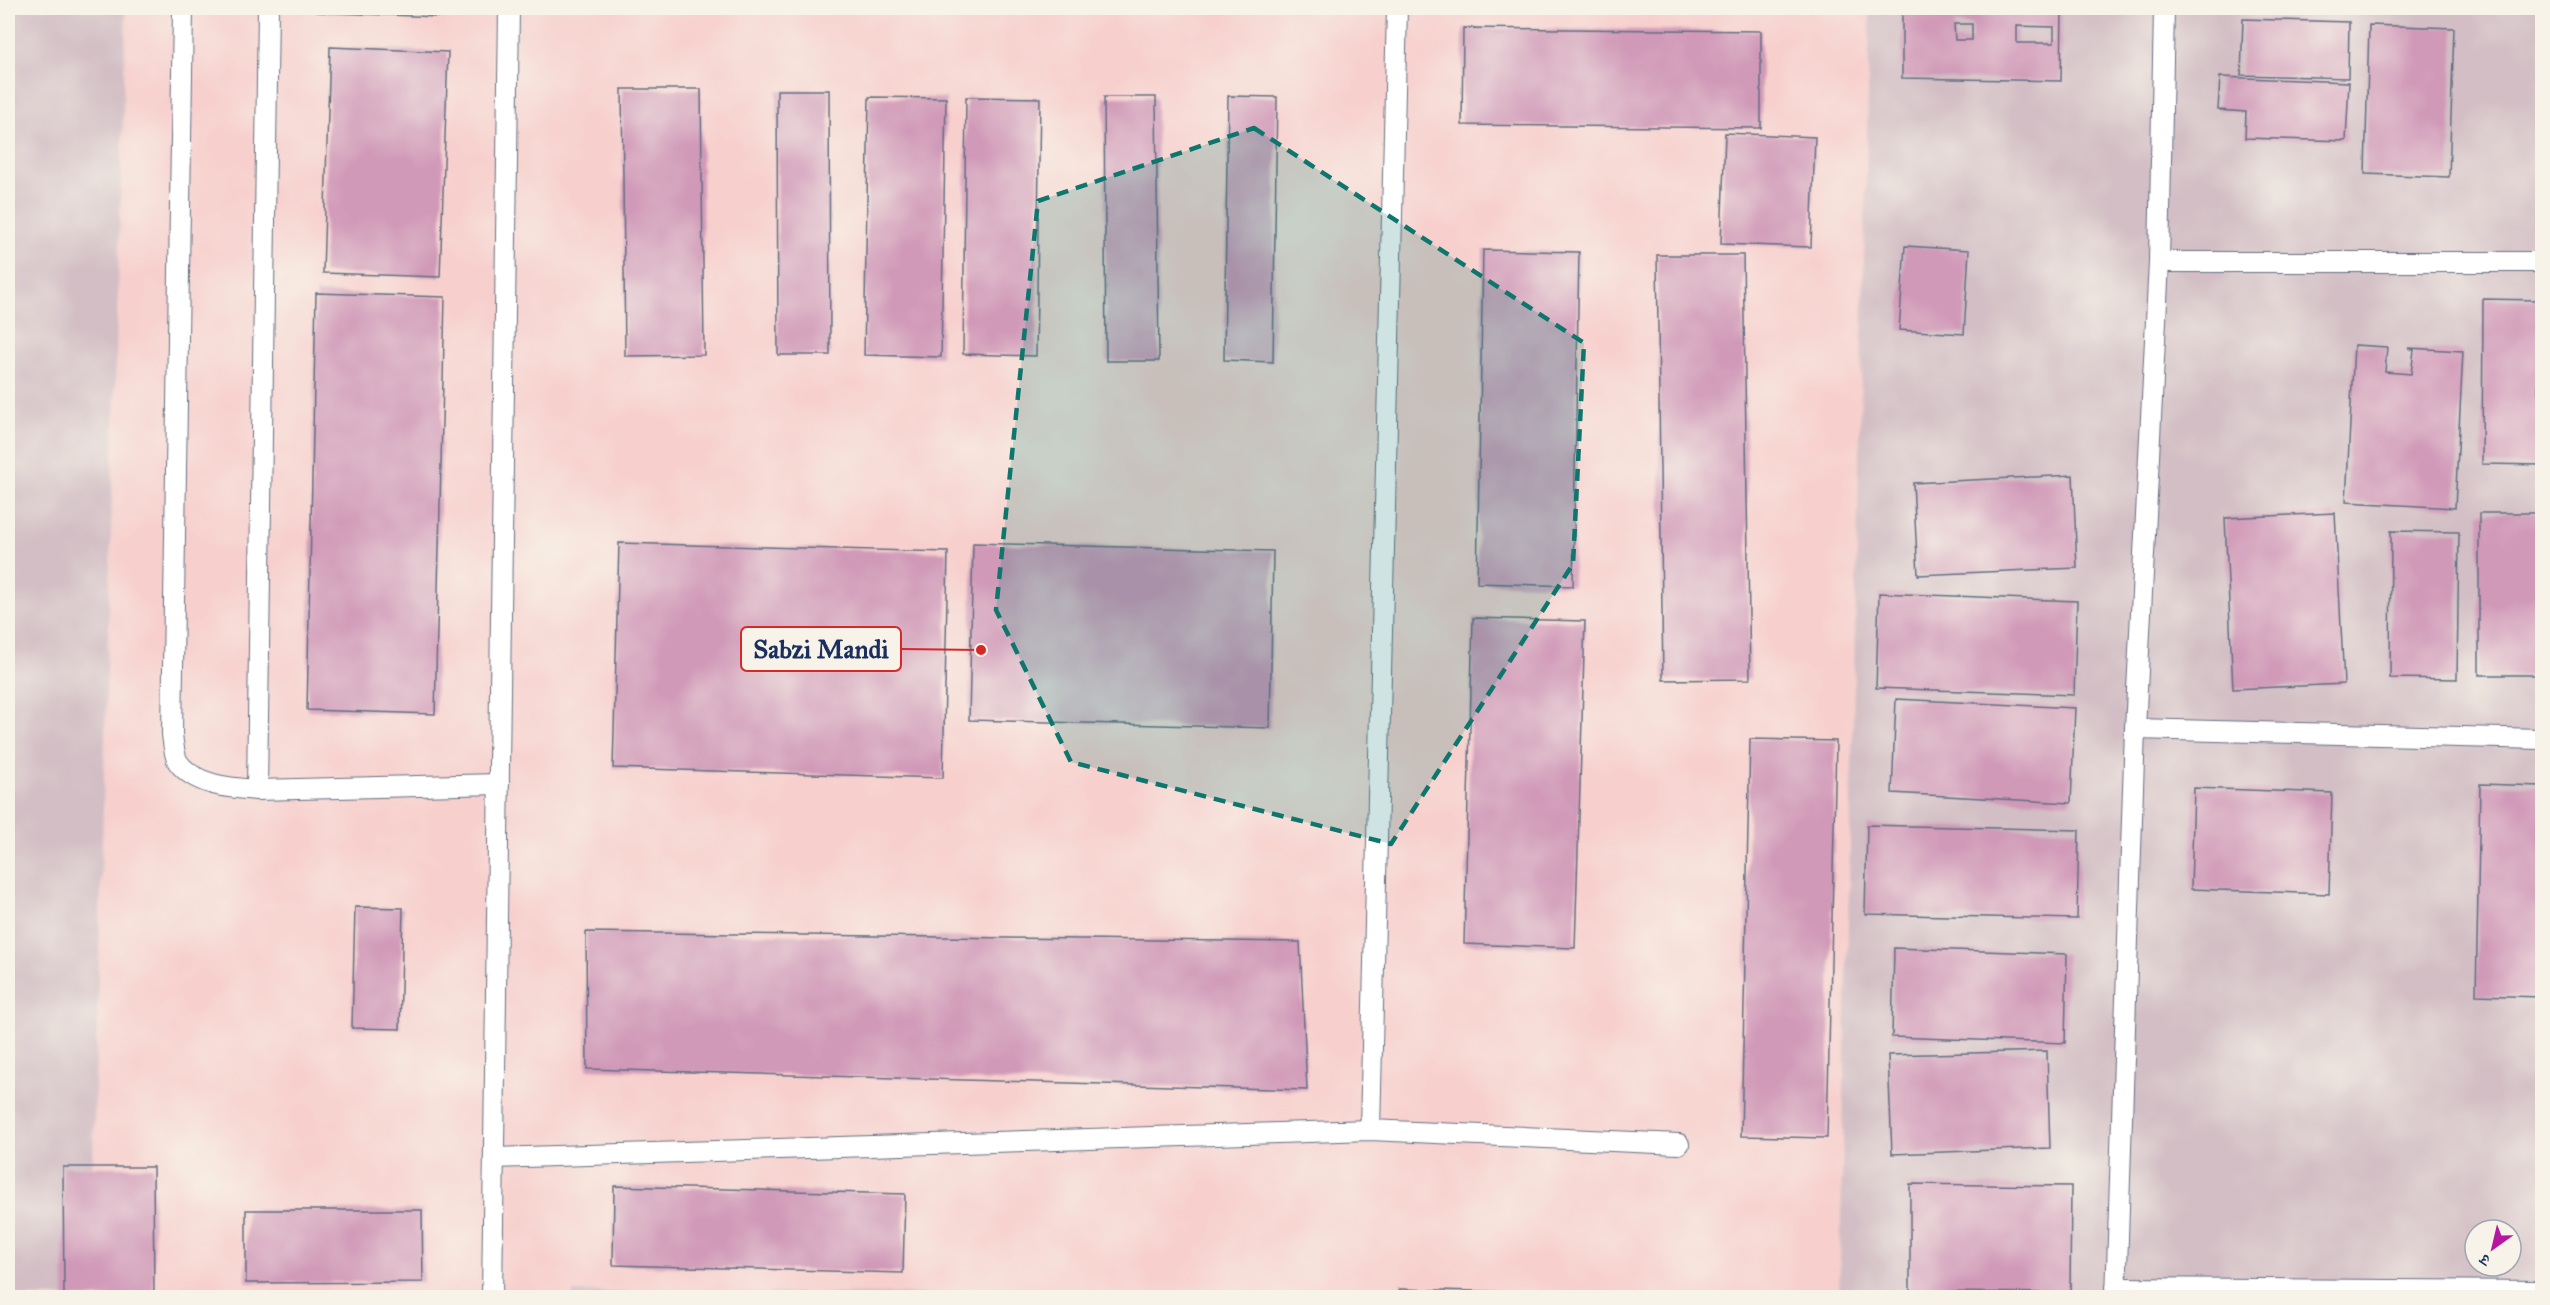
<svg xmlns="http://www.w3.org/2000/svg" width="2550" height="1305" viewBox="0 0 2550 1305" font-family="'IM FELL Great Primer','Noto Serif Devanagari',serif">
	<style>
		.built { fill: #f7d0ce }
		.industrial { fill: #d2bec4; fill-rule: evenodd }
		.building { fill: #d099b8; fill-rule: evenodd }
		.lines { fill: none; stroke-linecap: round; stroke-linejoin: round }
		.lane-casing { stroke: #646e82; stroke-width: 22 }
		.lane { stroke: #fff; stroke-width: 20 }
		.marked { fill: #0f766e; fill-opacity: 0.2; stroke: #0f766e; stroke-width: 4.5; stroke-dasharray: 12 8; stroke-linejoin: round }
		.leader { fill: none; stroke: #d62828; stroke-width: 2 }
		.callout-dot { fill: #d62828; stroke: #f7f3e8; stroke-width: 2 }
		.callout { fill: #f7f3e8; stroke: #d62828; stroke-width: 2 }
		.callout-label { font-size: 26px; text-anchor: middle; font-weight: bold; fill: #1b2f5e }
	</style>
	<rect width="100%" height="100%" fill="#f7f3e8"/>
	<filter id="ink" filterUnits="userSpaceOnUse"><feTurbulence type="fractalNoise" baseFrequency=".0167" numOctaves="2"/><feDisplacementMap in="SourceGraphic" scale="12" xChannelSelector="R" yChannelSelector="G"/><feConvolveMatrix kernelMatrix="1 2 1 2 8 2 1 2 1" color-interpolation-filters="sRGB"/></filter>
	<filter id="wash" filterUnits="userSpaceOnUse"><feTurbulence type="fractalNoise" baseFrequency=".008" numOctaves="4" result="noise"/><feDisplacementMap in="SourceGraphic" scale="24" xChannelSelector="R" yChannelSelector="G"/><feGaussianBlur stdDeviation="1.35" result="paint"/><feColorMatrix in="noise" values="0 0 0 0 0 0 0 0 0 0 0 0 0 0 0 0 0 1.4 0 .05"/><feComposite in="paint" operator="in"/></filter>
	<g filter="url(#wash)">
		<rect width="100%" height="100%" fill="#ebe3c4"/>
		<polygon class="built" points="126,8 1870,8 1839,1297 1405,1297 573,1292 573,1298 89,1298"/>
		<g class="industrial">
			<polygon points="8,8 126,8 89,1297 8,1297"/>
			<path d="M1870,8H2542V1297L1839,1298ZM2475,1230H2511V1266H2475Z"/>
			<polygon points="573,1292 1405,1297 573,1298"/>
		</g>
		<g id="blocks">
			<g class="building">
				<polygon points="316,8 439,8 438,17 316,12"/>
				<path d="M1902,8H2062L2061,81L1902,78ZM1954,24H1972V40H1955ZM2017,26L2054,27V43H2017Z"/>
				<polygon points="2243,19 2349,22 2348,78 2241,75"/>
				<polygon points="2369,25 2454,28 2449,177 2365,174"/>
				<polygon points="1463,28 1761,31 1761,128 1462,125"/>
				<polygon points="330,47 448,52 440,277 323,273"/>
				<polygon points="2220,77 2349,82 2346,141 2245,138 2246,112 2218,110"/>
				<polygon points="622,89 701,89 704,355 625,356"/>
				<polygon points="777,90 829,90 830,355 778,355"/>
				<polygon points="1228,96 1277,97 1273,362 1224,360"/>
				<polygon points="869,97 946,98 941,357 864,355"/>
				<polygon points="966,97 1040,98 1036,356 963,354"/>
				<polygon points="1104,97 1156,97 1159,361 1106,361"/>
				<polygon points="1725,133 1815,137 1811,247 1721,244"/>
				<polygon points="1905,246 1969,250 1964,334 1899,330"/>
				<polygon points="1483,250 1579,252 1573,586 1477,583"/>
				<polygon points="1657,255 1743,255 1750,679 1663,680"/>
				<polygon points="316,293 445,297 435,714 307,710"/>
				<polygon points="2483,299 2539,300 2538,393 2542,393 2542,465 2482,464"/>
				<polygon points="2354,345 2387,347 2385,372 2411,374 2414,350 2408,348 2463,351 2455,508 2346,502"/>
				<polygon points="2073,475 2077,568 1918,575 1913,483"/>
				<polygon points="2335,513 2344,684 2233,689 2225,518"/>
				<rect x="2479" y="513" width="63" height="162"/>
				<polygon points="2391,531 2459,532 2457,679 2390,678"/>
				<polygon points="619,543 948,552 943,778 613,768"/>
				<polygon points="973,543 1273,551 1270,728 969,720"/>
				<polygon points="1879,593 2077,601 2074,695 1876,688"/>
				<polygon points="1473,618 1585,621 1575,948 1464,944"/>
				<polygon points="1896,699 2075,708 2071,803 1892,793"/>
				<polygon points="1750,739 1836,741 1827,1138 1741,1136"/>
				<polygon points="2480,784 2542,786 2542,997 2476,995"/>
				<polygon points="2194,788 2332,793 2329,894 2191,889"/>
				<polygon points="1867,825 2079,830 2077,919 1865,914"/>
				<polygon points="355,907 403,908 400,1029 352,1028"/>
				<polygon points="586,932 1300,942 1307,1090 587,1069"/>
				<polygon points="1894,948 2067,954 2065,1043 1892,1037"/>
				<polygon points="2047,1051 2050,1148 1892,1154 1888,1055"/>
				<polygon points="63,1167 153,1167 154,1298 64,1298"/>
				<polygon points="1910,1184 2071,1186 2070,1293 1910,1292"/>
				<polygon points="614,1186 905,1194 903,1273 613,1265"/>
				<polygon points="246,1210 422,1210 423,1282 246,1283"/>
				<polygon points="1399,1289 1513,1292 1513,1298 1399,1298"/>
			</g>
		</g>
	</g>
	<g filter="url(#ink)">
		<use href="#blocks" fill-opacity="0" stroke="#646e82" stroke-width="1.5"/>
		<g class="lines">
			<defs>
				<g id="lane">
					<path d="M183,8L172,734C173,742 174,755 178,762C195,786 231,788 257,790L499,784"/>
					<polyline points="2159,262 2542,262"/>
					<polyline points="2135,729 2542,739"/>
					<polyline points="257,790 268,8"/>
					<polyline points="1370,1130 1397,8"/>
					<polyline points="494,1158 1370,1130 1679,1144"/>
					<polyline points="2116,1288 2542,1291"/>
					<polyline points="492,1298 509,8"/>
					<polyline points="2116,1298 2135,729 2159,262 2164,8"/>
				</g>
			</defs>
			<use href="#lane" class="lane-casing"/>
			<use href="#lane" class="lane"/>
		</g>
	</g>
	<path class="marked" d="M1254,128L1584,343L1573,564L1391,844L1071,762L996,610L1038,201Z"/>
	<path class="leader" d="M981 650L901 649"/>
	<circle class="callout-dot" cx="981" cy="650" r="6"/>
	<rect class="callout" x="741" y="627" width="160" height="44" rx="6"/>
	<g class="callout-label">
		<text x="821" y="658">Sabzi Mandi</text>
	</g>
	<rect width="2550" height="1305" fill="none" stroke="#f7f3e8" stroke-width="30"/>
	<g transform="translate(2493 1248) rotate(214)"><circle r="28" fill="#f7f3e8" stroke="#9fa5b1" stroke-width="1.5"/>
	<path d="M0-4.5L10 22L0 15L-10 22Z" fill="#b5179e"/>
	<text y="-9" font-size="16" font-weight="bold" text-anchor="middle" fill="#1b2f5e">उ</text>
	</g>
</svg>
